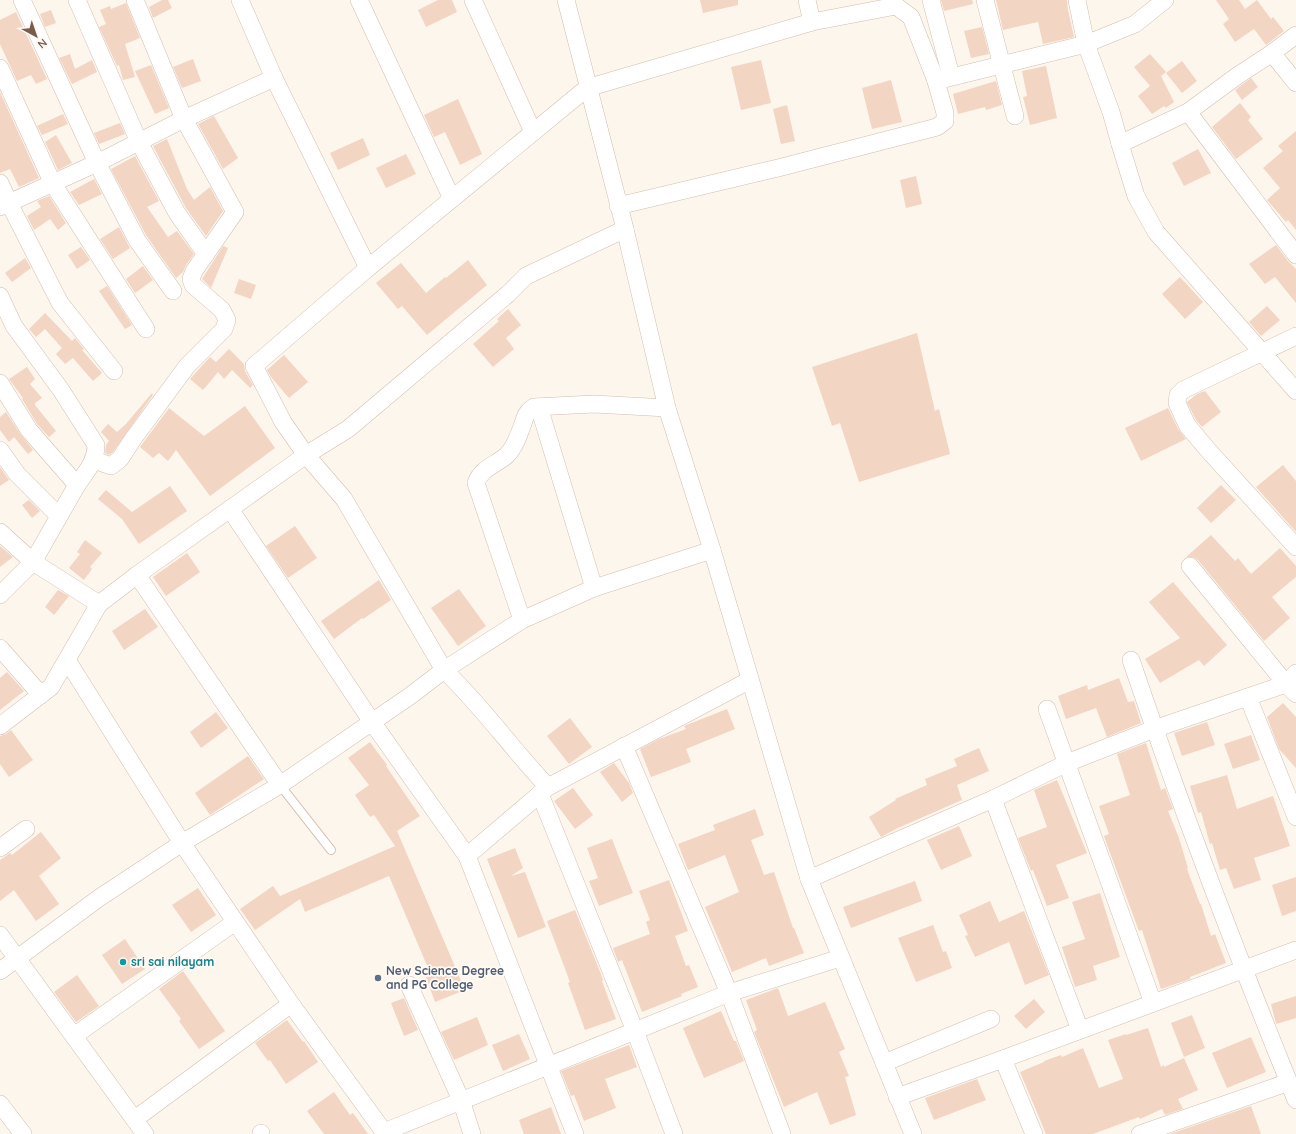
<svg xmlns="http://www.w3.org/2000/svg" width="1296" height="1134" viewBox="0 0 1296 1134" font-family="Quicksand,sans-serif">
	<style>
		.building { fill: #f3d5c3 }
		.lines { fill: none; stroke-linecap: round; stroke-linejoin: round }
		.lane-casing { stroke: #d1beb0; stroke-width: 10 }
		.street-casing { stroke: #d1beb0; stroke-width: 18 }
		.lane { stroke: #fff; stroke-width: 8 }
		.street { stroke: #fff; stroke-width: 17 }
		.culture-dot { fill: #0f9aa8; stroke: #fffaf3; stroke-width: 1.5 }
		.service-dot { fill: #5c6f8a; stroke: #fffaf3; stroke-width: 1.5 }
		.labels { text-anchor: middle; stroke-width: 3.5; stroke-linejoin: round; paint-order: stroke }
		.culture-label { font-size: 12px; font-weight: bold; fill: #0d838f; stroke: #fffaf3; text-anchor: start }
		.service-label { font-size: 12px; font-weight: bold; fill: #4e5e75; stroke: #fffaf3; text-anchor: start }
	</style>
	<rect width="100%" height="100%" fill="#fdf6ec"/>
	<g class="building">
		<polygon points="162,0 168,0 172,8 153,18 149,7"/>
		<polygon points="438,0 452,0 457,12 426,27 418,10"/>
		<polygon points="700,0 738,0 738,5 703,13"/>
		<polygon points="941,0 972,0 973,4 944,11"/>
		<polygon points="996,0 1067,0 1068,10 1074,37 1043,44 1038,22 1003,30"/>
		<polygon points="1216,0 1239,0 1245,9 1257,0 1271,19 1273,17 1284,31 1266,45 1254,29 1235,42 1223,24 1229,19"/>
		<polygon points="126,3 140,38 125,44 135,77 123,80 119,65 117,66 99,27 106,24 100,10 110,6 111,9"/>
		<polygon points="51,10 56,23 45,27 40,14"/>
		<polygon points="16,12 47,79 36,84 31,75 17,81 0,44 0,20"/>
		<polygon points="982,27 989,54 971,58 964,31"/>
		<polygon points="70,54 75,69 92,60 97,72 72,84 59,58"/>
		<polygon points="1150,54 1166,72 1161,76 1174,102 1166,108 1164,106 1152,114 1138,96 1150,86 1134,67"/>
		<polygon points="193,59 201,81 182,88 173,67"/>
		<polygon points="761,60 771,103 741,110 731,67"/>
		<polygon points="1182,61 1197,81 1182,93 1166,73"/>
		<polygon points="151,65 169,108 155,114 135,71"/>
		<polygon points="1046,66 1057,118 1030,125 1023,97 1027,96 1022,71"/>
		<polygon points="1251,78 1258,87 1242,100 1235,90"/>
		<polygon points="891,80 902,122 872,129 862,88"/>
		<polygon points="996,81 1002,105 986,110 985,107 958,114 953,94"/>
		<polygon points="0,92 39,178 19,187 10,169 0,173"/>
		<polygon points="458,99 482,154 460,165 445,132 434,137 424,115"/>
		<polygon points="1240,103 1251,117 1248,120 1263,139 1236,159 1212,127"/>
		<polygon points="787,105 795,141 781,144 773,109"/>
		<polygon points="63,114 68,124 42,135 37,126"/>
		<polygon points="214,116 238,158 223,169 198,124"/>
		<polygon points="120,123 125,134 99,144 94,133"/>
		<polygon points="1296,131 1296,230 1288,220 1286,222 1267,200 1280,188 1263,168 1283,151 1278,146"/>
		<polygon points="56,135 72,163 58,170 45,142"/>
		<polygon points="363,138 370,155 338,170 330,153"/>
		<polygon points="167,139 187,189 194,200 210,187 223,211 206,236 186,208 154,148 153,146"/>
		<polygon points="1198,149 1211,173 1184,186 1172,163"/>
		<polygon points="406,154 416,174 386,188 376,168"/>
		<polygon points="135,156 159,201 147,207 168,237 177,231 194,254 186,265 183,272 176,278 146,235 111,169"/>
		<polygon points="916,176 922,204 906,208 900,180"/>
		<polygon points="94,179 102,194 79,205 70,192"/>
		<polygon points="49,196 66,223 58,230 50,219 34,230 27,216 41,207 37,201"/>
		<polygon points="119,227 130,248 113,259 100,239"/>
		<polygon points="1276,245 1288,261 1296,269 1296,303 1275,277 1265,284 1249,264"/>
		<polygon points="223,246 228,248 211,288 202,279"/>
		<polygon points="81,247 90,260 77,269 68,255"/>
		<polygon points="25,258 31,268 12,282 5,273"/>
		<polygon points="468,260 487,285 427,335 402,306 398,309 376,283 401,263 426,293 445,277 446,278"/>
		<polygon points="143,266 153,280 135,293 126,279"/>
		<polygon points="1180,277 1203,302 1185,319 1162,294"/>
		<polygon points="239,279 256,285 251,299 234,293"/>
		<polygon points="107,286 132,325 125,329 99,291"/>
		<polygon points="1267,306 1280,320 1261,336 1249,322"/>
		<polygon points="508,309 521,325 506,338 514,349 493,367 473,344 499,321 497,319"/>
		<polygon points="45,313 72,341 75,338 84,349 82,350 102,373 93,381 73,358 65,364 56,354 62,348 45,329 36,337 29,329"/>
		<polygon points="917,333 935,411 939,409 950,454 859,482 840,423 832,426 812,367"/>
		<polygon points="229,349 244,364 245,371 253,385 250,388 232,370 224,379 218,372 203,390 190,379 210,357 216,362"/>
		<polygon points="284,355 308,382 289,398 271,377 267,370"/>
		<polygon points="27,367 35,379 30,384 42,398 35,403 35,405 56,431 49,437 37,424 22,399 23,398 9,379"/>
		<polygon points="1205,391 1221,412 1202,427 1196,420 1187,402 1197,394"/>
		<polygon points="152,393 153,395 113,452 109,455 105,453 106,445 109,441 101,432 108,424 117,432 126,424"/>
		<polygon points="245,406 275,448 210,496 176,450 168,461 159,453 153,458 140,447 169,408 204,436"/>
		<polygon points="1168,408 1178,429 1186,439 1141,461 1125,428"/>
		<polygon points="6,412 21,435 33,450 28,454 14,437 9,442 0,430 0,417"/>
		<polygon points="1283,465 1296,481 1296,532 1256,487"/>
		<polygon points="0,467 9,480 0,486"/>
		<polygon points="1221,485 1236,500 1211,523 1197,508"/>
		<polygon points="170,486 187,511 139,544 122,519 98,499 106,490 132,512"/>
		<polygon points="29,500 40,511 32,518 22,505"/>
		<polygon points="295,526 317,558 288,578 266,546"/>
		<polygon points="1211,535 1235,561 1238,558 1251,574 1280,548 1296,566 1296,577 1272,597 1290,618 1264,641 1198,560 1193,557 1186,557"/>
		<polygon points="85,540 102,553 90,567 92,569 84,580 69,568 80,554 77,552"/>
		<polygon points="0,546 13,557 0,567"/>
		<polygon points="187,553 200,572 166,596 153,577"/>
		<polygon points="379,580 391,600 363,619 362,618 334,639 321,621"/>
		<polygon points="1173,582 1227,645 1204,666 1199,660 1160,683 1145,659 1180,638 1149,602"/>
		<polygon points="459,589 486,626 458,646 431,608"/>
		<polygon points="58,590 69,596 54,615 45,607"/>
		<polygon points="145,609 158,627 124,650 112,631"/>
		<polygon points="7,672 24,691 0,710 0,678"/>
		<polygon points="1119,678 1128,702 1134,701 1141,723 1107,737 1096,708 1066,719 1058,696 1087,685 1088,690"/>
		<polygon points="1283,703 1296,717 1296,768 1279,749 1267,717"/>
		<polygon points="727,709 735,729 686,749 691,762 651,777 640,749 659,739 686,729 684,726"/>
		<polygon points="216,712 228,728 201,748 190,732"/>
		<polygon points="570,718 592,747 569,764 547,736"/>
		<polygon points="1207,722 1215,745 1182,756 1174,733"/>
		<polygon points="11,730 33,760 9,777 0,764 0,736 6,734"/>
		<polygon points="1251,735 1260,760 1233,769 1224,744"/>
		<polygon points="370,742 387,765 386,766 420,816 397,831 465,990 435,1002 426,977 431,975 389,876 305,912 300,899 255,930 240,909 273,886 280,896 395,846 374,815 370,817 355,795 369,785 348,758"/>
		<polygon points="1146,743 1161,790 1165,788 1173,809 1168,811 1179,838 1188,868 1187,869 1200,904 1201,904 1211,936 1215,934 1226,963 1190,977 1190,979 1161,989 1142,930 1139,931 1106,842 1104,836 1109,834 1099,806 1130,795 1117,754"/>
		<polygon points="979,748 989,771 957,785 962,800 898,828 881,837 869,817 896,800 895,799 927,785 925,779 957,766 954,759"/>
		<polygon points="248,756 264,779 210,815 195,793"/>
		<polygon points="614,763 629,783 633,793 622,802 600,772"/>
		<polygon points="1227,775 1237,809 1273,796 1290,846 1254,858 1261,880 1234,889 1226,868 1220,870 1212,843 1210,844 1201,812 1198,813 1190,786"/>
		<polygon points="1057,780 1087,853 1056,865 1069,898 1047,906 1033,870 1031,871 1018,838 1047,827 1034,790"/>
		<polygon points="573,788 593,815 575,829 554,801"/>
		<polygon points="755,809 764,835 751,840 764,875 774,872 793,928 794,928 804,953 769,966 766,958 732,972 705,907 739,892 725,855 688,870 678,844 715,830 713,825"/>
		<polygon points="959,826 972,856 941,870 927,840"/>
		<polygon points="41,832 61,858 39,876 59,904 36,921 14,890 0,901 0,860 10,853 12,855"/>
		<polygon points="612,839 633,893 599,906 589,881 598,878 587,848"/>
		<polygon points="515,848 523,868 511,876 525,872 546,927 518,938 487,859"/>
		<polygon points="1296,877 1296,911 1282,916 1272,885"/>
		<polygon points="669,880 688,931 675,936 686,966 689,965 698,987 681,994 682,996 642,1012 622,960 618,962 613,948 650,934 646,922 650,920 639,891"/>
		<polygon points="915,881 922,901 851,928 843,907"/>
		<polygon points="198,888 216,915 191,932 172,905"/>
		<polygon points="1100,893 1120,957 1093,966 1097,980 1075,987 1062,947 1085,939 1072,902"/>
		<polygon points="990,901 999,922 1024,911 1049,975 1025,985 1009,942 975,957 965,936 968,935 959,915"/>
		<polygon points="575,910 599,969 603,980 602,981 616,1019 585,1030 568,983 570,982 547,921"/>
		<polygon points="933,925 943,952 946,951 952,968 916,982 898,938"/>
		<polygon points="125,939 145,969 122,984 102,955"/>
		<polygon points="183,971 225,1031 199,1049 179,1021 181,1019 159,989"/>
		<polygon points="77,975 99,1006 76,1022 54,992"/>
		<polygon points="778,988 788,1016 825,1002 845,1049 839,1052 849,1076 845,1077 856,1115 830,1125 817,1092 784,1107 754,1032 757,1030 746,1000"/>
		<polygon points="1296,996 1296,1018 1276,1024 1271,1004"/>
		<polygon points="404,998 418,1030 404,1036 391,1003"/>
		<polygon points="1034,999 1045,1012 1026,1029 1014,1016"/>
		<polygon points="721,1011 734,1041 736,1041 744,1061 704,1078 683,1028"/>
		<polygon points="1192,1015 1205,1048 1184,1057 1171,1023"/>
		<polygon points="477,1017 488,1045 454,1060 441,1032"/>
		<polygon points="287,1020 303,1042 304,1041 318,1062 286,1084 270,1060 268,1061 255,1043"/>
		<polygon points="1148,1028 1161,1067 1164,1065 1164,1067 1184,1058 1198,1090 1178,1099 1183,1109 1165,1115 1162,1109 1140,1119 1139,1117 1093,1134 1046,1134 1020,1072 1044,1062 1044,1061 1061,1055 1062,1057 1083,1048 1099,1088 1123,1079 1108,1040 1126,1034 1126,1035"/>
		<polygon points="519,1034 530,1059 503,1071 492,1045"/>
		<polygon points="1251,1037 1266,1072 1227,1088 1212,1053"/>
		<polygon points="629,1045 637,1067 605,1079 616,1108 584,1121 574,1095 571,1096 561,1071"/>
		<polygon points="977,1079 986,1100 934,1120 925,1098"/>
		<polygon points="334,1092 350,1115 353,1113 368,1134 324,1134 307,1111"/>
		<polygon points="1251,1106 1261,1134 1170,1134"/>
		<polygon points="551,1107 561,1134 524,1134 519,1120"/>
	</g>
	<g class="lines">
		<defs>
			<polyline id="lane" points="280,785 331,850"/>
			<g id="street">
				<polyline points="22,0 97,163 137,240 173,291"/>
				<polyline points="77,0 139,142 177,213 206,254"/>
				<polyline points="240,0 274,78 368,268 587,88 812,22 896,6 911,17 936,81 1086,44 1135,24 1165,0"/>
				<polyline points="359,0 452,199"/>
				<polyline points="473,0 533,132"/>
				<polyline points="566,0 625,229 667,408 712,550 809,879 913,1134"/>
				<polyline points="807,0 812,22"/>
				<polyline points="931,0 951,76"/>
				<polyline points="985,0 1015,116"/>
				<polyline points="1077,0 1086,44 1111,112 1120,144 1188,112 1237,76 1272,53 1296,35"/>
				<polyline points="1272,53 1296,83"/>
				<polyline points="0,68 53,184 146,329"/>
				<polyline points="1188,112 1296,255"/>
				<polyline points="1120,144 1136,196 1156,232 1296,391"/>
				<polyline points="0,183 9,203 60,303 114,371"/>
				<polyline points="618,206 778,168 937,127 945,121 945,113 936,81"/>
				<polyline points="0,207 97,163 184,119 274,78"/>
				<path d="M368,268L254,366L283,422L306,455L344,499L444,670C482,706 512,749 548,787"/>
				<path d="M0,296L14,326L61,390L96,445C96,461 86,472 77,485"/>
				<polyline points="1296,336 1183,390 1178,395 1177,403 1187,425 1208,450 1296,547"/>
				<polyline points="0,383 29,430 77,485 33,562 0,595"/>
				<polyline points="539,407 594,588"/>
				<polyline points="0,450 17,474 59,516"/>
				<polyline points="94,460 111,466 120,459 133,439 187,366 224,329 227,320 222,310 193,285 191,279 194,271 235,212 184,119 135,0"/>
				<polyline points="230,509 372,722 467,856 575,1134"/>
				<polyline points="0,532 33,562 99,604"/>
				<polyline points="1190,566 1286,684 1296,694"/>
				<polyline points="137,575 280,785"/>
				<path d="M522,620L476,483C481,468 496,465 507,455C517,445 521,428 526,415L529,411L534,407L594,404L667,408"/>
				<polyline points="0,648 41,695"/>
				<polyline points="67,660 182,843 291,1004 384,1132 729,993 840,958"/>
				<path d="M1131,660C1181,808 1237,955 1296,1100"/>
				<polyline points="1248,697 1296,817"/>
				<polyline points="1047,709 1153,1003"/>
				<polyline points="0,726 51,687 99,604 137,575 306,455 348,429 508,294 526,276 625,229"/>
				<polyline points="624,746 729,993 782,1134"/>
				<polyline points="540,794 635,1031 674,1134"/>
				<polyline points="993,799 1080,1030"/>
				<polyline points="0,848 26,829"/>
				<polyline points="467,856 548,787 750,680"/>
				<polyline points="809,879 993,799 1067,763 1154,729 1286,684 1296,673"/>
				<polyline points="0,935 145,1134"/>
				<polyline points="0,971 99,898 182,843 280,785 410,696 444,670 522,620 594,588 712,550"/>
				<polyline points="409,985 461,1100 472,1134"/>
				<polyline points="74,1036 235,922"/>
				<polyline points="1003,1059 1034,1134"/>
				<polyline points="884,1063 991,1019"/>
				<polyline points="897,1097 1003,1059 1296,950"/>
				<polyline points="0,1104 23,1134"/>
				<polyline points="135,1119 291,1004"/>
				<polyline points="261,1133 261,1134"/>
				<polyline points="1140,1134 1289,1082"/>
			</g>
		</defs>
		<use href="#lane" class="lane-casing"/>
		<use href="#street" class="street-casing"/>
		<use href="#lane" class="lane"/>
		<use href="#street" class="street"/>
	</g>
	<circle class="culture-dot" cx="123" cy="962" r="4"/>
	<circle class="service-dot" cx="378" cy="978" r="4"/>
	<g class="labels">
		<g class="culture-label">
			<text x="131" y="966">sri sai nilayam</text>
		</g>
		<g class="service-label">
			<text x="386" y="975">New Science Degree<tspan x="386" dy="14">and PG College</tspan></text>
		</g>
	</g>
	<g transform="translate(36 36) rotate(140)" stroke="#fffaf3" stroke-width="3" paint-order="stroke">
	<path d="M0-3L7 15L0 10L-7 15Z" fill="#7a5c4d"/>
	<text y="-6" font-size="11" font-weight="bold" text-anchor="middle" fill="#7a5c4d">N</text>
	</g>
</svg>
